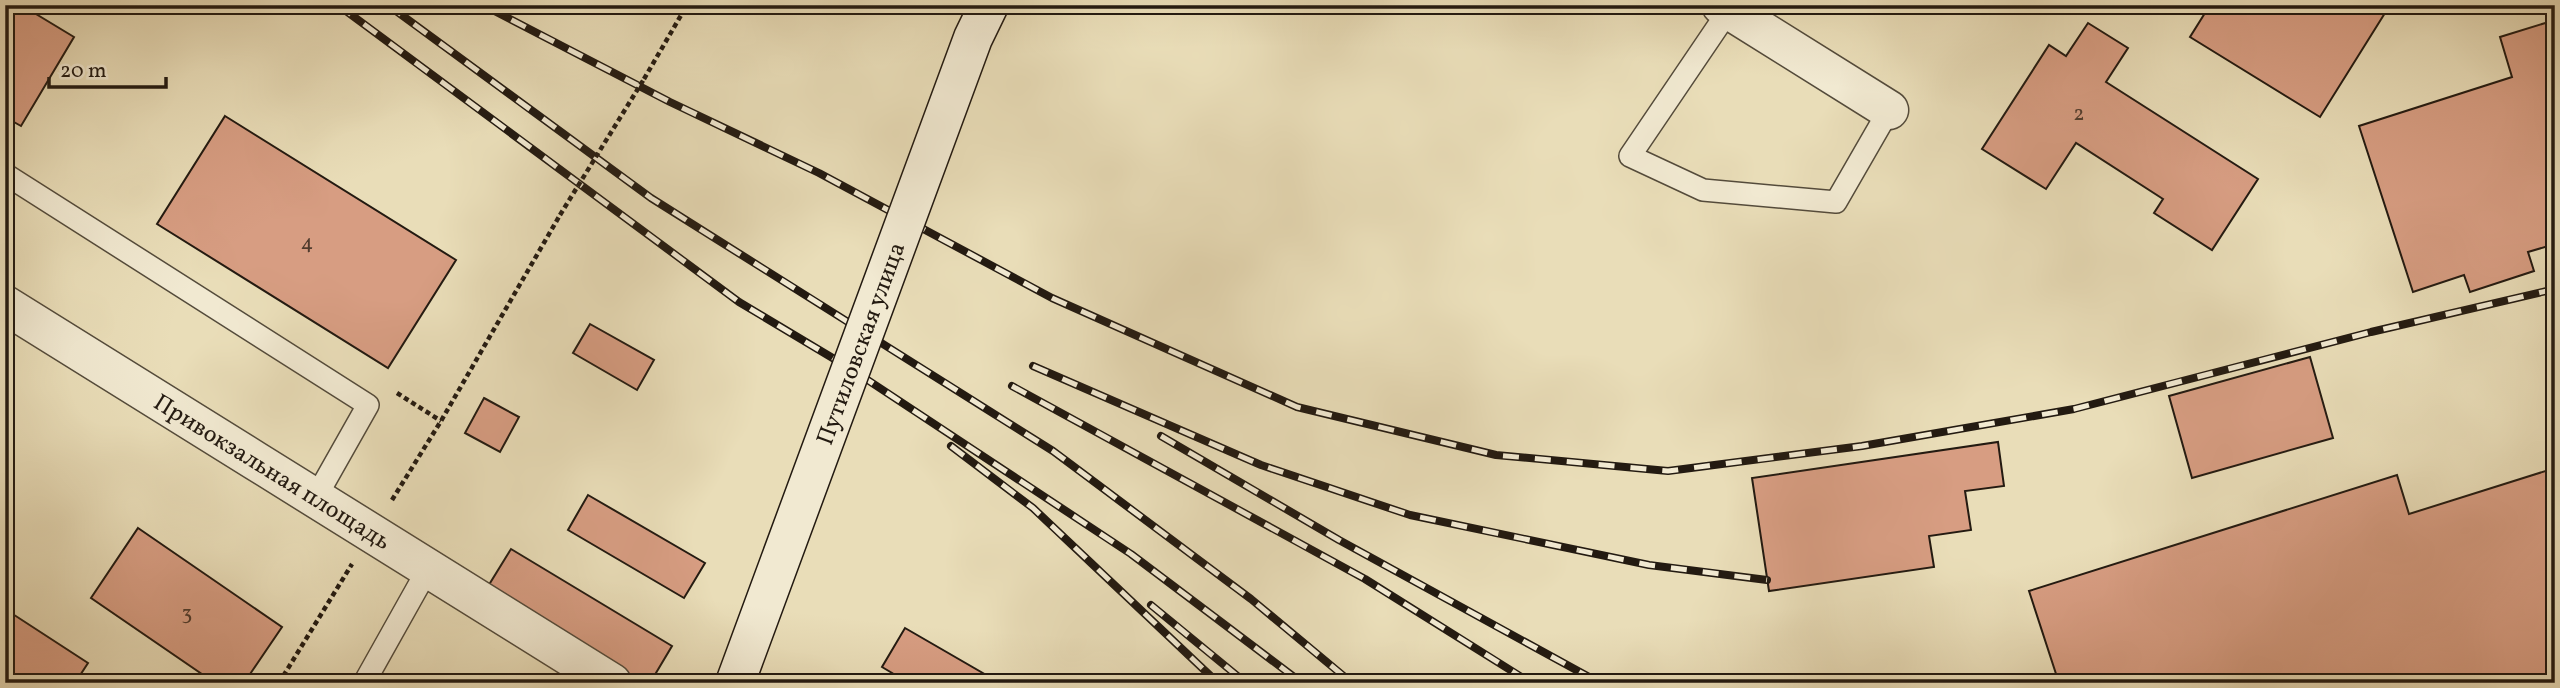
<svg xmlns="http://www.w3.org/2000/svg" width="2560" height="688" viewBox="0 0 2560 688" font-family="Vollkorn,serif">
	<style>
		.building { fill: #d79d82; stroke: #231a11; stroke-width: 2 }
		.lines { fill: none; stroke-linecap: round; stroke-linejoin: round }
		.service-casing { stroke: #544b3b; stroke-width: 24 }
		.minor-casing { stroke: #544b3b; stroke-width: 41 }
		.path { stroke: #231a11; stroke-width: 4.5; stroke-dasharray: 5 3.5; stroke-linecap: butt }
		.service { stroke: #f1e9d1; stroke-width: 21 }
		.minor { stroke: #f1e9d1; stroke-width: 38 }
		.rail-casing { stroke: #231a11; stroke-width: 8 }
		.rail { stroke: #f1e9d1; stroke-width: 5; stroke-dasharray: 16; stroke-linecap: butt }
		.secondary-bridge-casing { stroke: #231a11; stroke-width: 41; stroke-linecap: butt }
		.path-bridge { stroke: #231a11; stroke-width: 4.5; stroke-dasharray: 5 3.5; stroke-linecap: butt }
		.secondary-bridge { stroke: #f1e9d1; stroke-width: 38 }
		.labels { text-anchor: middle; stroke-width: 6; stroke-linejoin: round; paint-order: stroke }
		.number-label { font-size: 21px; fill: #503b2d }
		.street-label { font-size: 24px; fill: #231a11; stroke: #f1e9d1 }
	</style>
	<rect width="100%" height="100%" fill="#e9ddb8"/>
	<filter id="stains"><feTurbulence type="fractalNoise" baseFrequency=".00286" numOctaves="4"/><feColorMatrix values="0 0 0 0 .2 0 0 0 0 .09 0 0 0 0 .02 0 0 0 .5 -.17"/></filter>
	<radialGradient id="worn" r=".72"><stop offset=".6" stop-color="#630" stop-opacity="0"/><stop offset="1" stop-color="#630" stop-opacity=".3"/></radialGradient>
	<g class="building">
		<polygon points="5,5 21,5 74,37 21,126 5,117"/>
		<polygon points="2210,5 2390,5 2320,117 2190,37"/>
		<polygon points="2555,20 2555,244 2528,252 2534,271 2470,292 2464,275 2413,292 2359,126 2512,77 2500,37"/>
		<polygon points="2088,23 2128,48 2106,82 2258,179 2212,250 2154,213 2163,199 2076,143 2046,189 1982,149 2049,45 2066,56"/>
		<polygon points="225,116 456,260 388,368 157,224"/>
		<polygon points="590,324 654,360 637,390 573,353"/>
		<polygon points="2310,357 2333,438 2192,478 2169,396"/>
		<polygon points="484,398 519,417 500,452 465,433"/>
		<polygon points="1998,442 2004,486 1965,491 1971,530 1929,536 1934,567 1769,591 1752,478"/>
		<polygon points="2555,468 2555,683 2059,683 2029,591 2397,475 2409,514"/>
		<polygon points="588,495 705,563 684,598 568,530"/>
		<polygon points="138,528 282,627 244,683 215,683 91,598"/>
		<polygon points="511,549 672,646 650,683 644,683 487,588"/>
		<polygon points="5,609 88,663 75,683 5,683"/>
		<polygon points="905,628 1000,683 909,683 882,667"/>
	</g>
	<g class="lines">
		<defs>
			<g id="service">
				<polyline points="1729,10 1630,156 1703,190 1836,202 1889,110"/>
				<polyline points="5,174 368,405 316,497"/>
				<polyline points="364,683 429,567"/>
			</g>
			<g id="minor">
				<polyline points="1721,5 1889,110"/>
				<path id="s1" d="M5,305C207,432 410,555 612,683"/>
			</g>
		</defs>
		<use href="#service" class="service-casing"/>
		<use href="#minor" class="minor-casing"/>
		<g class="path">
			<polyline points="644,79 687,5"/>
			<polyline points="397,393 441,421"/>
			<polyline points="392,500 441,421 560,215"/>
			<polyline points="279,683 352,564"/>
		</g>
		<use href="#service" class="service"/>
		<use href="#minor" class="minor"/>
		<defs>
			<g id="rail">
				<polyline points="338,5 739,302 851,369 1131,554 1302,683"/>
				<polyline points="388,5 651,198 1053,451 1251,599 1352,683"/>
				<polyline points="483,5 670,102 819,173 1052,298 1297,407 1496,455 1668,471 1862,446 2074,409 2371,332 2555,289"/>
				<polyline points="1033,366 1261,465 1410,515 1649,565 1767,580"/>
				<polyline points="1012,386 1365,579 1531,683"/>
				<polyline points="1161,436 1339,540 1600,683"/>
				<polyline points="951,446 1033,508 1218,683"/>
				<polyline points="1151,605 1246,683"/>
			</g>
		</defs>
		<use href="#rail" class="rail-casing"/>
		<use href="#rail" class="rail"/>
		<defs>
			<g id="secondary-bridge">
				<path id="s2" d="M735,683L973,38L989,5"/>
			</g>
		</defs>
		<use href="#secondary-bridge" class="secondary-bridge-casing"/>
		<polyline class="path-bridge" points="560,215 644,79"/>
		<use href="#secondary-bridge" class="secondary-bridge"/>
	</g>
	<g class="labels">
		<g class="number-label">
			<text x="2079" y="120">2</text>
			<text x="307" y="249">4</text>
			<text x="187" y="619">3</text>
		</g>
		<g class="street-label">
			<text dy="8" stroke="none"><textPath href="#s2" startOffset="362">Путиловская улица</textPath></text>
			<text dy="8" stroke="none"><textPath href="#s1" startOffset="315">Привокзальная площадь</textPath></text>
		</g>
	</g>
	<rect width="2560" height="688" fill="none" stroke="#e9ddb8" stroke-width="28"/>
	<rect x="7" y="7" width="2546" height="674" fill="none" stroke="#231a11" stroke-width="3.5"/>
	<rect x="14" y="14" width="2532" height="660" fill="none" stroke="#231a11" stroke-width="2"/>
	<path d="M49 77v10h117v-10" fill="none" stroke="#231a11" stroke-width="3.5"/>
	<text x="60" y="77" font-size="21" fill="#231a11" stroke="#f1e9d1" stroke-width="5" paint-order="stroke">20 m</text>
	<rect width="100%" height="100%" filter="url(#stains)"/>
	<rect width="100%" height="100%" fill="url(#worn)"/>
</svg>
